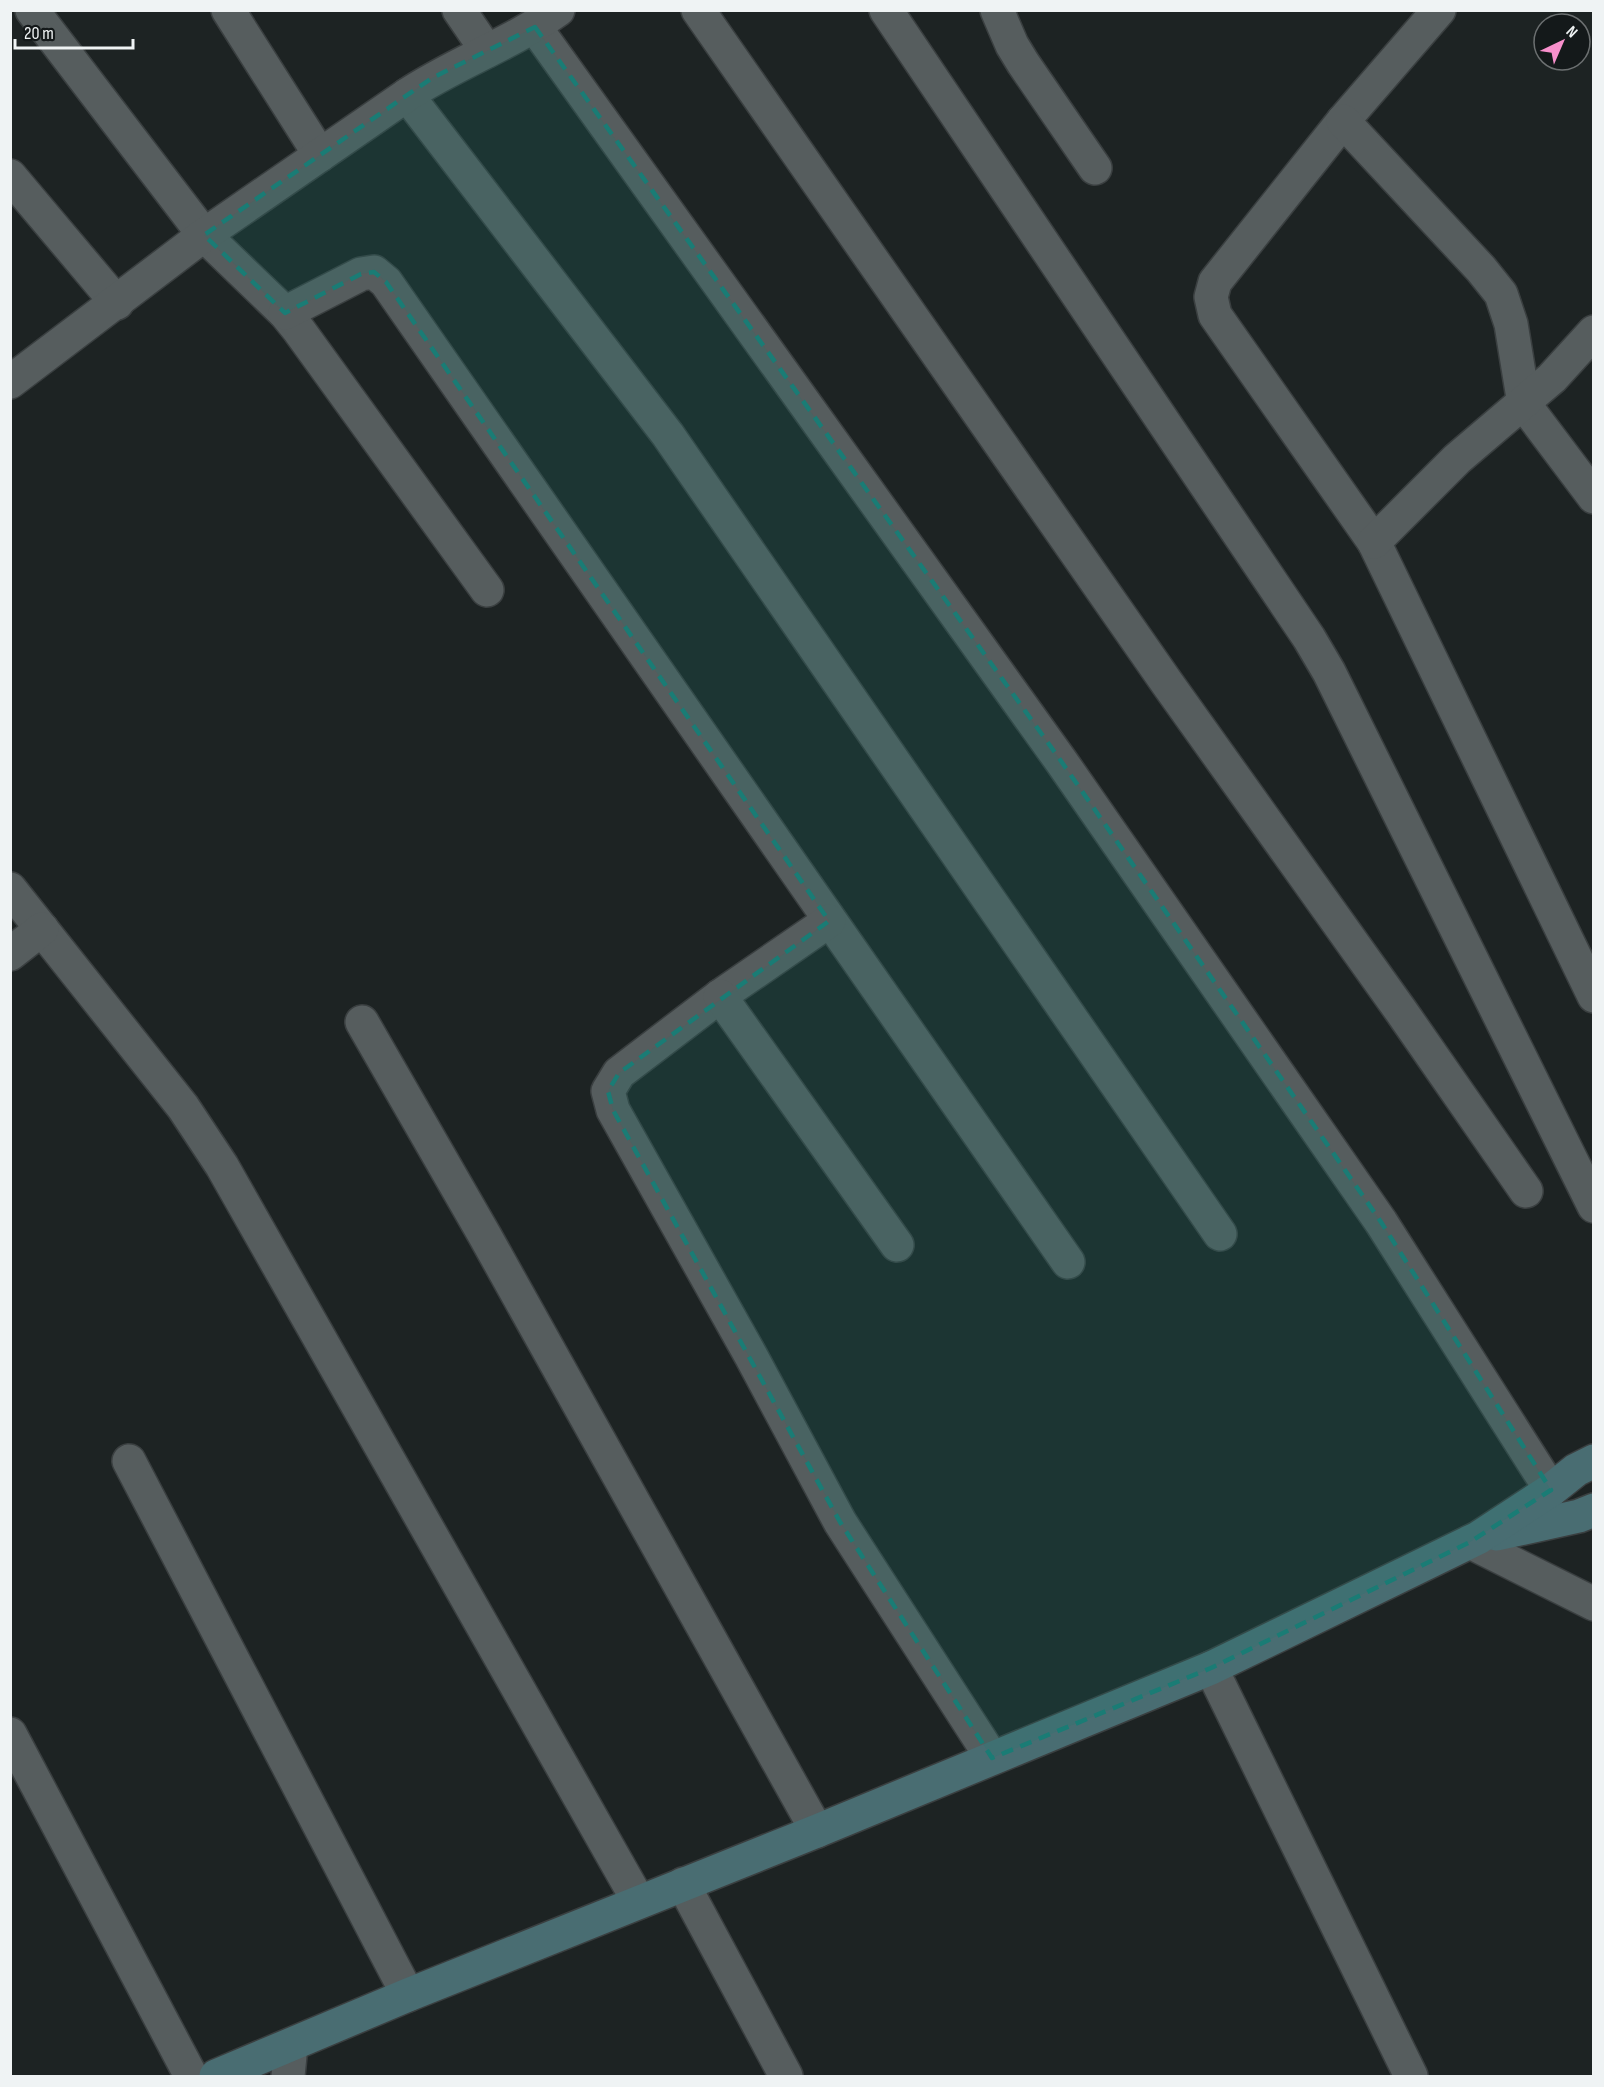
<svg xmlns="http://www.w3.org/2000/svg" width="1604" height="2087" viewBox="0 0 1604 2087" font-family="'Sofia Sans Condensed',sans-serif">
	<style>
		.lines { fill: none; stroke-linecap: round; stroke-linejoin: round }
		.minor-casing { stroke: #3a3f40; stroke-width: 36 }
		.secondary-casing { stroke: #3a3f40; stroke-width: 36 }
		.minor { stroke: #565d5e; stroke-width: 33 }
		.secondary { stroke: #496d72; stroke-width: 33 }
		.marked { fill: #1a7c75; fill-opacity: 0.2; stroke: #1a7c75; stroke-width: 4.5; stroke-dasharray: 12 8; stroke-linejoin: round }
	</style>
	<rect width="100%" height="100%" fill="#1d2323"/>
	<g class="lines">
		<defs>
			<g id="minor">
				<polyline points="32,10 204,235 285,313 298,329 487,590"/>
				<polyline points="228,10 320,155"/>
				<polyline points="459,10 487,51"/>
				<polyline points="698,10 1167,683 1401,1011 1526,1191"/>
				<polyline points="886,10 1309,638 1329,672 1594,1206"/>
				<polyline points="997,10 1012,45 1023,63 1095,168"/>
				<polyline points="1439,10 1343,121 1215,282 1211,297 1215,315 1374,542 1594,996"/>
				<polyline points="535,27 1061,761 1381,1222 1551,1490"/>
				<polyline points="407,95 668,435 1220,1234"/>
				<polyline points="1343,121 1481,269 1501,294 1511,324 1524,404 1594,497"/>
				<polyline points="10,176 117,303"/>
				<polyline points="285,313 361,274 374,272 386,282 1068,1262"/>
				<path d="M10,382L204,235L407,95C455,63 511,44 558,10"/>
				<polyline points="1374,542 1457,459 1552,378 1594,332"/>
				<polyline points="10,889 183,1107 222,1166 639,1902"/>
				<polyline points="829,921 720,996 619,1073 608,1091 613,1110 751,1356 840,1522 992,1758"/>
				<polyline points="10,954 42,929"/>
				<polyline points="720,996 897,1245"/>
				<polyline points="362,1022 485,1236 817,1831"/>
				<polyline points="129,1461 408,1995"/>
				<polyline points="1470,1542 1594,1604"/>
				<polyline points="1211,1668 1411,2076"/>
				<polyline points="10,1734 191,2076"/>
				<polyline points="683,1884 786,2076"/>
				<polyline points="288,2076 291,2045"/>
			</g>
			<g id="secondary">
				<polyline points="1497,1534 1579,1516 1594,1510"/>
				<polyline points="216,2076 408,1995 817,1831 1211,1668 1478,1538 1551,1490 1576,1470 1594,1461"/>
			</g>
		</defs>
		<use href="#minor" class="minor-casing"/>
		<use href="#secondary" class="secondary-casing"/>
		<use href="#minor" class="minor"/>
		<use href="#secondary" class="secondary"/>
	</g>
	<path class="marked" d="M535,27L1061,761L1381,1222L1551,1490L1470,1542L1211,1668L992,1758L840,1522L613,1110L608,1091L619,1073L829,921L386,282L374,272L361,274L285,313L204,235L432,78Z"/>
	<rect width="1604" height="2087" fill="none" stroke="#eff3f4" stroke-width="24"/>
	<g transform="translate(1562 42) rotate(44)"><circle r="28" fill="#14191a" stroke="#6c7071" stroke-width="1.5"/>
	<path d="M0-4.5L10 22L0 15L-10 22Z" fill="#f890cc"/>
	<text y="-9" font-size="16" font-weight="bold" text-anchor="middle" fill="#eff3f4">N</text>
	</g>
	<path d="M15 39v9h118v-9" fill="none" stroke="#eff3f4" stroke-width="3"/>
	<text x="24" y="39" font-size="18" fill="#eff3f4" stroke="#14191a" stroke-width="4.5" paint-order="stroke">20 m</text>
</svg>
